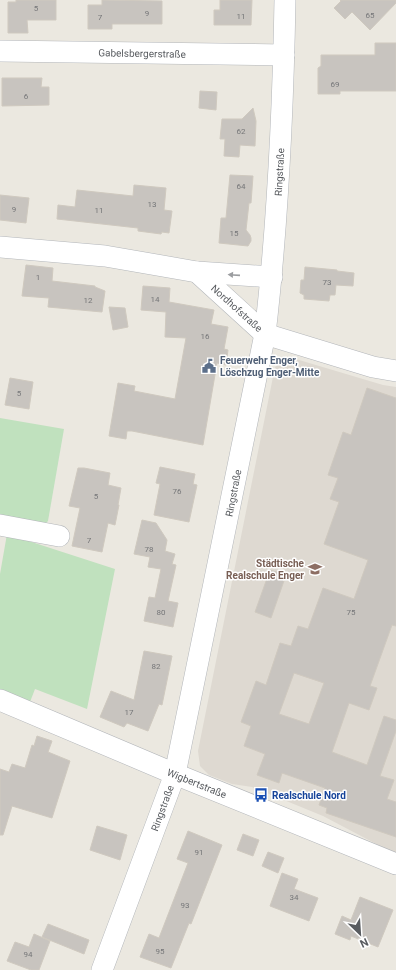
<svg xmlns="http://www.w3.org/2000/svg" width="396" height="970" viewBox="0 0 396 970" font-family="Roboto,sans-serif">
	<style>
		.education { fill: #ded9d1 }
		.green { fill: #c0e1be }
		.building { fill: #c8c4bf; stroke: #cfc9bf; fill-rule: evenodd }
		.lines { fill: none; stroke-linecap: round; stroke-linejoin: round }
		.minor-casing { stroke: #b3b6ba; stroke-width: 22 }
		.minor { stroke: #fff; stroke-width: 21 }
		.oneway { fill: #9b9da0 }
		.labels { text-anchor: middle; stroke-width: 3; stroke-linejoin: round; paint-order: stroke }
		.number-label { font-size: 8px; fill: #757678 }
		.street-label { font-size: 10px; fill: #595c60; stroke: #fff }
		.service-label { font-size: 10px; font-weight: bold; fill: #4e5e75; stroke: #fff; text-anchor: start }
		.education-label { font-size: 10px; font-weight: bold; fill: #785e54; stroke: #fff; text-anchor: end }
		.transit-label { font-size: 10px; font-weight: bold; fill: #164399; stroke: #fff; text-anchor: start }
	</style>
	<rect width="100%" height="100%" fill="#ebe8e0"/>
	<polygon class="education" points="289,357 383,385 396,387 396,853 380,846 323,816 252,787 232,784 209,775 200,766 198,751 275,367"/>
	<g class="green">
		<polygon points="0,418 64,429 48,521 43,526 0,517"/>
		<polygon points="7,534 115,569 87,709 35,689 30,702 0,690 0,574"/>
	</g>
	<g class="building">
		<polygon points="16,0 56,0 56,20 27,20 28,33 8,33 8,2 16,2"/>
		<polygon points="102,0 162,1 162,24 112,24 112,29 88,29 88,5 102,5"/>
		<polygon points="220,0 252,0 251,25 214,25 214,10 220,10"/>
		<polygon points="340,0 396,0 396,3 370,30 352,12 345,19 334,8 341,1"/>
		<polygon points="375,43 396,43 396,91 340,91 340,94 318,94 318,68 321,66 321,55 375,55"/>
		<polygon points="2,78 42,78 41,87 49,87 49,105 2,106"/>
		<polygon points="200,91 217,92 216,110 199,108"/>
		<polygon points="253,108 256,121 255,146 240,145 239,157 224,156 225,139 220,139 222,119 242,119"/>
		<polygon points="230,175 253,176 251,203 249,203 246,230 250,235 251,238 251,241 248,246 219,243 221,218 226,218"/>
		<polygon points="134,185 166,188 164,210 172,211 169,233 162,232 161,234 138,231 138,228 57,219 58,205 75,207 77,190 133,196"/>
		<polygon points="0,195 29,198 26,223 0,220"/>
		<polygon points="26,265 53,268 52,281 95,286 95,287 105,291 102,312 48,307 49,298 22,296"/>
		<polygon points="305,267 337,270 337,271 354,273 353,286 336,285 335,295 330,295 329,301 304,299 304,295 300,293 301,280 304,280"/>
		<polygon points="143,286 170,288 169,302 214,310 211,324 228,327 224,349 228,350 226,365 217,363 203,445 132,431 127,431 126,439 109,436 118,383 135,386 134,391 175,399 186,338 165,337 166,312 141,310"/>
		<polygon points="109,307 125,308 128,327 113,330"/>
		<polygon points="10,378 33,382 29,409 5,405"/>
		<path d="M367,388L396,398V626L392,625L370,686L377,688L369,710L349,703L332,752L367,765L384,716L396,720V731L380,776L394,780L387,799L396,802V837L326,813L327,808L319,805L325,788L282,773L279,783L257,775L265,754L244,746L251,726L241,722L256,681L266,685L280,643L291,646L298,626L308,629L323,588L354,599L368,560L324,544L339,502L330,499L338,478L328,475L343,432L351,435ZM294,673L324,683L309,724L279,714Z"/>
		<polygon points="160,467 195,474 193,484 197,485 189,522 154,515 160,484 156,483"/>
		<polygon points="78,468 84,468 110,473 108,485 121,488 118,505 119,505 115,525 108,523 102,552 72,546 80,508 69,506"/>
		<polygon points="142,520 156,523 167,540 165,551 175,554 172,564 176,565 168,601 178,603 173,627 144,621 149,597 155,598 161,569 148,567 150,557 134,554"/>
		<polygon points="270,570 286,575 271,618 255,612"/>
		<polygon points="144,651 172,656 162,705 159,704 148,731 127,723 124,727 100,717 111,691 134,700"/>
		<polygon points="37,736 52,741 48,752 70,761 52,818 12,806 3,835 0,835 0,769 9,772 12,764 25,768 32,745 34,746"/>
		<polygon points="97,826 127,835 120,860 90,850"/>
		<polygon points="188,831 222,845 191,924 189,923 171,968 140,957 149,934 159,938 188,863 177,859"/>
		<polygon points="243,834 259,840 253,856 237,850"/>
		<polygon points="268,852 284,858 278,873 262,866"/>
		<polygon points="282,873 298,879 294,889 318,898 309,921 270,906"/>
		<polygon points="360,897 393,910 378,947 351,936 350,940 335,934 342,916 351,920"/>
		<polygon points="48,924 89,940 84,954 42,937"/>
		<polygon points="34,934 50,941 39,970 31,970 7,961 15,942 29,947"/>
	</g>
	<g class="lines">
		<defs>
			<g id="minor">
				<polyline points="0,51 284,55"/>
				<polyline points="0,247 105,256 197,272 272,277"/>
				<polyline points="197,272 265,334 373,367 396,371"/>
				<polyline points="0,525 59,536"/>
				<polyline points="0,700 175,774 396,864"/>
				<path d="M102,970L175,774L265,334C278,223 283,112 285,0"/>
			</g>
		</defs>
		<use href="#minor" class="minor-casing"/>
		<use href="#minor" class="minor"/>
	</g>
	<defs><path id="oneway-solid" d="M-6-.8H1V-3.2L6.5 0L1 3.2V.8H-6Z"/></defs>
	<use class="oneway" href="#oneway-solid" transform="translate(234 275) rotate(-176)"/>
	<defs>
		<symbol id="civic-bare" viewBox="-9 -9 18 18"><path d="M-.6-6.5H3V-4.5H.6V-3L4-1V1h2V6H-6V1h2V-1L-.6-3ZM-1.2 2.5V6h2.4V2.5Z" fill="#5c6f8a" stroke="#fff" stroke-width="2.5" paint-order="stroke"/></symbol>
		<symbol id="school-bare" viewBox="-9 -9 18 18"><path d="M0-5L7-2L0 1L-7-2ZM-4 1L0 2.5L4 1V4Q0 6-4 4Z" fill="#8d6e63" stroke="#fff" stroke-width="2.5" paint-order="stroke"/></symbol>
		<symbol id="bus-bare" viewBox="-9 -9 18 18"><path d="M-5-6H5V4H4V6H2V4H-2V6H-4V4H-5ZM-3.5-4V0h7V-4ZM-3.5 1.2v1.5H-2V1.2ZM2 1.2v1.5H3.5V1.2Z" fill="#1a4fb4" stroke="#fff" stroke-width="2.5" paint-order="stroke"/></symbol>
	</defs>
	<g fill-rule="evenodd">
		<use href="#civic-bare" x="199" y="356" width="20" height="20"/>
		<use href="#school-bare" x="305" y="559" width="20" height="20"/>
		<use href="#bus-bare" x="251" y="785" width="20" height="20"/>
	</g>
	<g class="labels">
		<g class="number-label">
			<text x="36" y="11">5</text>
			<text x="147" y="16">9</text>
			<text x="370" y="18">65</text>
			<text x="241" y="19">11</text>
			<text x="100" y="20">7</text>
			<text x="335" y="87">69</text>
			<text x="26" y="99">6</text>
			<text x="241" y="134">62</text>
			<text x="241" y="189">64</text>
			<text x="152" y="207">13</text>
			<text x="14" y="212">9</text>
			<text x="99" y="213">11</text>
			<text x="234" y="236">15</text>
			<text x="38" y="280">1</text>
			<text x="327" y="285">73</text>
			<text x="155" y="302">14</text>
			<text x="88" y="303">12</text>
			<text x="205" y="339">16</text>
			<text x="19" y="396">5</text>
			<text x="177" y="494">76</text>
			<text x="96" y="499">5</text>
			<text x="89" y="543">7</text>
			<text x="149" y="552">78</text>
			<text x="161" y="615">80</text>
			<text x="351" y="615">75</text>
			<text x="156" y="669">82</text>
			<text x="129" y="715">17</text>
			<text x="199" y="855">91</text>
			<text x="294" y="900">34</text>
			<text x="185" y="908">93</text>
			<text x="160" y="954">95</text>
			<text x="28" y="957">94</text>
		</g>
		<g class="street-label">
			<text transform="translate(142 53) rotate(1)" y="4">Gabelsbergerstraße</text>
			<text transform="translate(279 172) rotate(-87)" y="4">Ringstraße</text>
			<text transform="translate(237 308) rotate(42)" y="4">Nordhofstraße</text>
			<text transform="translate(233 493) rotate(-79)" y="4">Ringstraße</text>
			<text transform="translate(197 783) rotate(22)" y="4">Wigbertstraße</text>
			<text transform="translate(162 808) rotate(-70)" y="4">Ringstraße</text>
		</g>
		<g class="service-label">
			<text x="220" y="364">Feuerwehr Enger,<tspan x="220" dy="12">Löschzug Enger-Mitte</tspan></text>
		</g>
		<g class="education-label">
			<text x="304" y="567">Städtische<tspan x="304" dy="12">Realschule Enger</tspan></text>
		</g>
		<g class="transit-label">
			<text x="272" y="799">Realschule Nord</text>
		</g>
	</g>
	<g transform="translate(360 934) rotate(155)" stroke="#ffffff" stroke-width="3" paint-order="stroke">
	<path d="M0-3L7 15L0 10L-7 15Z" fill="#595c60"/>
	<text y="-6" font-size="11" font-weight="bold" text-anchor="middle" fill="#595c60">N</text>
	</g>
</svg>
